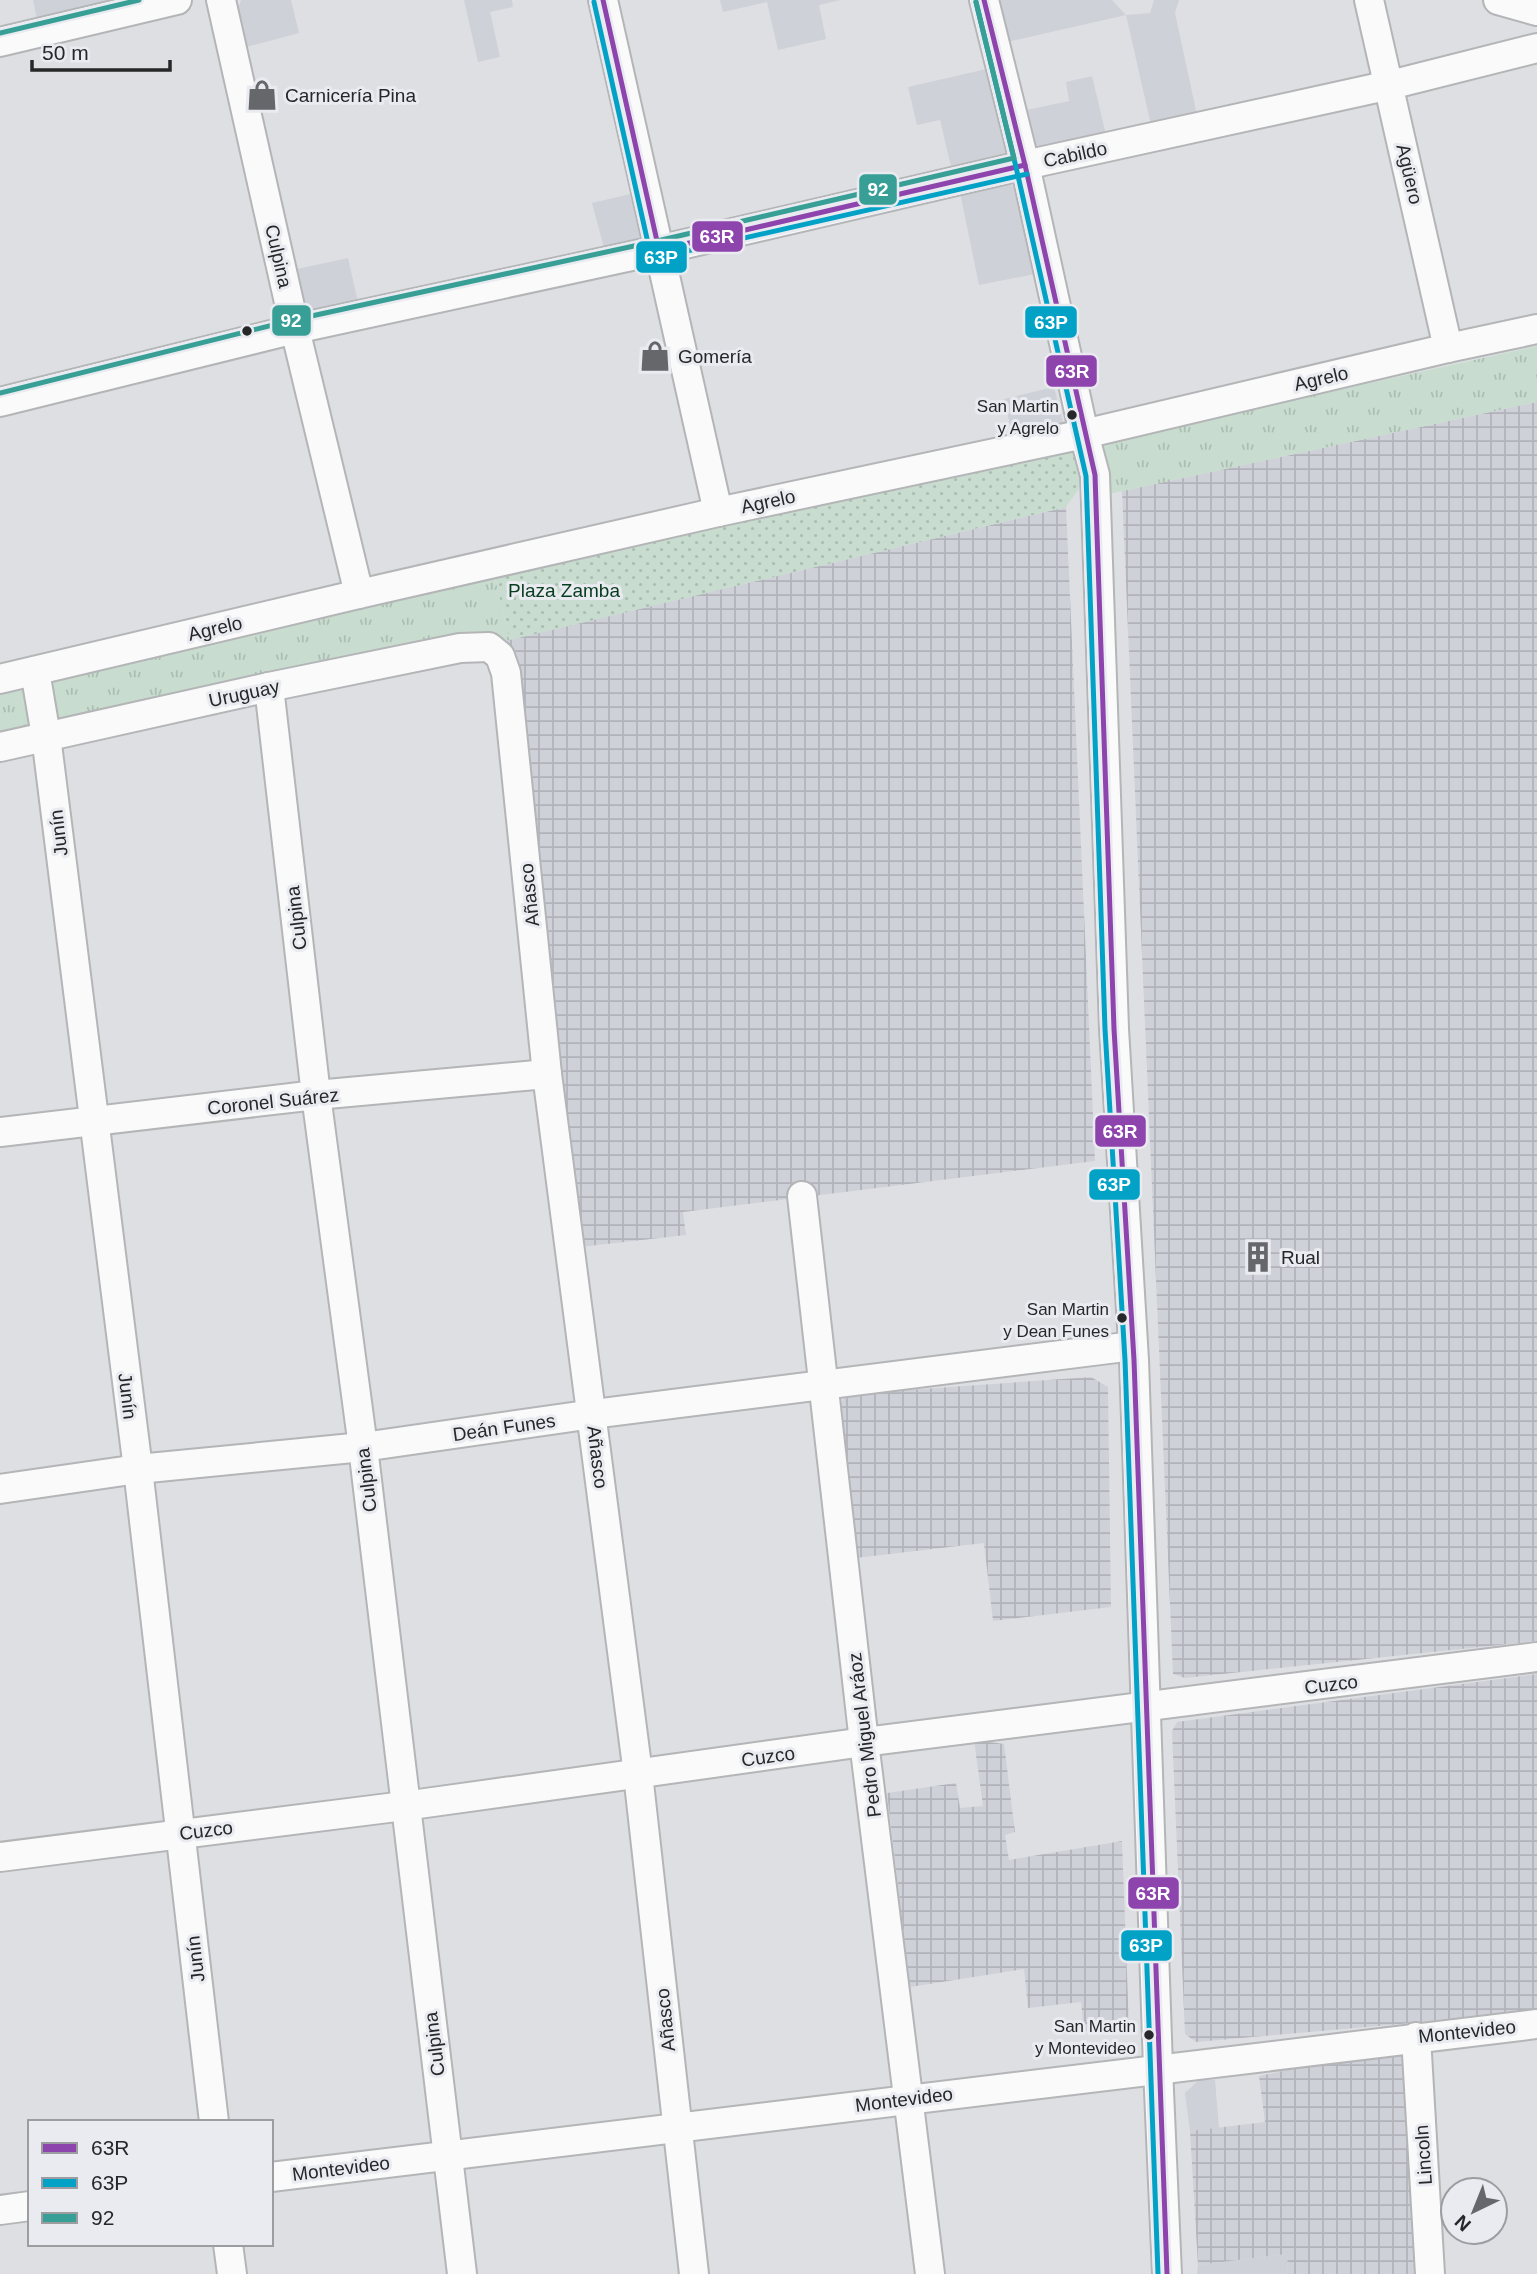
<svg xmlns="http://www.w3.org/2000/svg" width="1537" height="2274" viewBox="0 0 1537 2274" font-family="Helvetica,sans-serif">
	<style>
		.built { fill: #cfd1d9 }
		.industrial { fill: url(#industrial-grid) }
		.grass { fill: url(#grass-tufts) }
		.park { fill: url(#park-dots) }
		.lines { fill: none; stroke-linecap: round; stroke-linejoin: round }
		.minor-casing { stroke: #b4b5b7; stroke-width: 32 }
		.minor { stroke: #fafafb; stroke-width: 28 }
		.bus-1-casing { stroke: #eaebf1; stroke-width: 10 }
		.bus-2-casing { stroke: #eaebf1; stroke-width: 10 }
		.bus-3-casing { stroke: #eaebf1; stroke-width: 10 }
		.bus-1 { stroke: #8e44ad; stroke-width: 5 }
		.bus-2 { stroke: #02a2c6; stroke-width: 5 }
		.bus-3 { stroke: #379f96; stroke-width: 5 }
		.bus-dot { fill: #262729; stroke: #eaebf1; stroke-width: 2.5 }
		.labels { text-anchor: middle; stroke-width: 6; stroke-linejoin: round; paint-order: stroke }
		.bus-label { font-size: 17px; fill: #262729; stroke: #eaebf1; text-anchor: end }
		.poi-label { font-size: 19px; fill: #262729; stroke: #eaebf1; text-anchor: start }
		.street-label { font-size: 19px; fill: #262729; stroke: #eaebf1 }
		.park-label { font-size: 19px; fill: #073c1e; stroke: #eaebf1 }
		.line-badge { stroke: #eaebf1; stroke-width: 2.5 }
		.badge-label { font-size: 19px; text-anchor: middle; font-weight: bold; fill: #fff }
	</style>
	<defs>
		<pattern id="industrial-grid" width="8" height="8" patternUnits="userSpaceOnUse" patternTransform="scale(1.75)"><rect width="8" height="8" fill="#cfd1d9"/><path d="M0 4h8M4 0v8" fill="none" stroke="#b2b3ba"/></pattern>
		<pattern id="grass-tufts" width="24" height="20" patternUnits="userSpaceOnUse" patternTransform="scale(1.75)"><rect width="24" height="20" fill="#c8ddcf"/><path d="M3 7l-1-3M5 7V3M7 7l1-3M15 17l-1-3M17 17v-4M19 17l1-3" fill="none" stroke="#acbeb2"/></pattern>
		<pattern id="park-dots" width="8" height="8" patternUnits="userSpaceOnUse" patternTransform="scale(1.75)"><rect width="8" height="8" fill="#c8ddcf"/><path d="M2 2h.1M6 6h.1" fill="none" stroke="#acbeb2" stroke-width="1.8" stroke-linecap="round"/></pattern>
	</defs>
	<rect width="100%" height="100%" fill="#dedfe2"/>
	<g class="built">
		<polygon points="33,0 143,0 38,24"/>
		<polygon points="241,0 291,0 299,33 246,47 238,10"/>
		<polygon points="464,0 512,0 513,7 490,12 500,57 478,62"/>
		<polygon points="720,0 841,0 819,5 826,39 778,50 767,2 723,12"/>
		<polygon points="998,0 1112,0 1126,15 1150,13 1154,0 1179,0 1175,13 1197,115 1151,125 1126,15 1007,42"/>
		<polygon points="991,68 1008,150 1006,156 952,171 940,120 917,125 908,87"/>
		<polygon points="1092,76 1106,135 1039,152 1032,148 1022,111 1069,101 1066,82"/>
		<polygon points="1004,180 1018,190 1035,274 979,285 959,188"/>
		<polygon points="639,192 644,238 604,248 592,203"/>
		<polygon points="348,258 358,302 316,312 306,308 301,303 293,270"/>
		<polygon points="1054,387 1063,422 1058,428 1013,438 1004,399"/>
		<polygon points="1199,2080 1215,2080 1219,2128 1190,2131 1185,2093"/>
		<polygon points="1287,2254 1288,2274 1197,2274 1198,2265"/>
	</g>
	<g class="industrial">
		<polygon points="1537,402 1537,1641 1185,1678 1173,1674 1122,491"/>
		<polygon points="1066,507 1095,1161 683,1212 686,1235 580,1247 504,641"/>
		<polygon points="1091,1377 1108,1387 1111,1607 993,1621 984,1543 856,1558 840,1404 844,1398 851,1394"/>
		<polygon points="1537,1674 1537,2012 1196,2042 1185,2034 1172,1731 1177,1722"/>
		<polygon points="974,1740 1004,1744 1015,1832 1005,1835 1009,1860 1122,1841 1129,2027 1084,2031 1081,2002 1028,2008 1024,1969 910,1987 887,1793 956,1783 960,1808 983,1806"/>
		<polygon points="1395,2047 1407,2052 1426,2274 1288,2274 1287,2254 1198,2265 1190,2131 1265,2122 1259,2076"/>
	</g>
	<g class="grass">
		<polygon points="1537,346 1537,402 1109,494 1103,442"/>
		<polygon points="493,570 510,640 504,641 479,632 58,726 49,680"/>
		<polygon points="30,679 37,719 29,729 0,737 0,686"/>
	</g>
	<polygon class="park" points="1074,442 1086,479 1066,507 510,640 493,570"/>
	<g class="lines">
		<defs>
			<g id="minor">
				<polyline points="221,0 295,329 359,594"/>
				<polyline points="603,0 718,512"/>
				<polyline points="984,0 1025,165 1084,434 1095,475 1114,1029 1134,1360 1158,2068 1167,2274"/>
				<polyline points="1369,0 1448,348"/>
				<polyline points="1498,0 1537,11"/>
				<polyline points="0,42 177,0"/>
				<polyline points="0,402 295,329 659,250 1025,165 1390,85 1537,48"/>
				<polyline points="35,671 46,736 138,1469 214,2122"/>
				<polyline points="0,679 359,594 718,512 1084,434 1448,348 1537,329"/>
				<polyline points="269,687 316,1095 363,1447 462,2274"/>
				<polyline points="0,747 269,687 460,648 489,647 500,656 506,673 547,1074 638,1774 694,2274"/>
				<polyline points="0,1132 316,1095 547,1074"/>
				<polyline points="802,1196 864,1742 930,2274"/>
				<polyline points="0,1489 138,1469 363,1447 593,1414 1133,1346"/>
				<polyline points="0,1857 404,1806 864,1742 1537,1657"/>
				<polyline points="1416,2037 1430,2274"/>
				<polyline points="271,2177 1537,2024"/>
				<polyline points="0,2210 30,2206"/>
				<polyline points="228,2244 232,2274"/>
			</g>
		</defs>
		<use href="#minor" class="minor-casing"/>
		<use href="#minor" class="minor"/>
		<defs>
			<g id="bus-1">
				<polyline points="603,0 659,250 1025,165"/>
				<polyline points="984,0 1025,165 1095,475 1114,1029 1134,1360 1167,2274"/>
			</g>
			<g id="bus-2">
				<polyline points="594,2 650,252 656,258 1027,174"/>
				<polyline points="976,2 1016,167 1086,476 1105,1029 1125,1360 1158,2274"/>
			</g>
			<g id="bus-3">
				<polyline points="0,33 139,0"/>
				<polyline points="0,393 293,320 657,241 1014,158 976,2"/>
			</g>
		</defs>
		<use href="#bus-1" class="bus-1-casing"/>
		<use href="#bus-2" class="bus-2-casing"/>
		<use href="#bus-3" class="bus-3-casing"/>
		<use href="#bus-1" class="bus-1"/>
		<use href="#bus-2" class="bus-2"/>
		<use href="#bus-3" class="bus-3"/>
	</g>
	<defs>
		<symbol id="shop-bare" viewBox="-9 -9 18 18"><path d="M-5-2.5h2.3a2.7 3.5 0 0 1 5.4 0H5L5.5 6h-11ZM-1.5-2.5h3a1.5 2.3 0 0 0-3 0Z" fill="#66676a" stroke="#eaebf1" stroke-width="2.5" paint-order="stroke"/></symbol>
		<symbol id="building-bare" viewBox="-9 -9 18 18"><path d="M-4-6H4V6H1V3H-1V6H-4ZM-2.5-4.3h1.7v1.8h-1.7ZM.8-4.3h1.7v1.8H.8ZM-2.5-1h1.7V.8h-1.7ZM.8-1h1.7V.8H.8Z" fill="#66676a" stroke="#eaebf1" stroke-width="2.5" paint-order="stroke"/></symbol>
	</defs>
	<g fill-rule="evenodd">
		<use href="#shop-bare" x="240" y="73" width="44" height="44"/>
		<use href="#shop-bare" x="633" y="334" width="44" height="44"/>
		<use href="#building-bare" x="1236" y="1235" width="44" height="44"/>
	</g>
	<g class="bus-dot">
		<circle cx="247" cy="331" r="6"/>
		<circle cx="1072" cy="415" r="6"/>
		<circle cx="1122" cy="1318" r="6"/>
		<circle cx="1149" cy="2035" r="6"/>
	</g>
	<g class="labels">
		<g class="bus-label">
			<text x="1059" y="412">San Martin<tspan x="1059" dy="22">y Agrelo</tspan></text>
			<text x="1109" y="1315">San Martin<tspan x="1109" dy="22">y Dean Funes</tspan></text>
			<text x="1136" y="2032">San Martin<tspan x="1136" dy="22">y Montevideo</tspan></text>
		</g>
		<g class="poi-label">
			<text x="285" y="102">Carnicería Pina</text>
			<text x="678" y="363">Gomería</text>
			<text x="1281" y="1264">Rual</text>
		</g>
		<g class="street-label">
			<text transform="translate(1075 154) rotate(-12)" y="7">Cabildo</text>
			<text transform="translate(1410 174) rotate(77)" y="7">Agüero</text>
			<text transform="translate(279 256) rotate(77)" y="7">Culpina</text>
			<text transform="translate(1321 378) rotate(-13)" y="7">Agrelo</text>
			<text transform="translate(768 501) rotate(-12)" y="7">Agrelo</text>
			<text transform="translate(215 628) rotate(-13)" y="7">Agrelo</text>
			<text transform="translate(244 693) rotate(-12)" y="7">Uruguay</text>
			<text transform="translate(58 833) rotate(-97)" y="7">Junín</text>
			<text transform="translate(529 895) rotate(-96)" y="7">Añasco</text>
			<text transform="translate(296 918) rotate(-97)" y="7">Culpina</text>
			<text transform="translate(273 1101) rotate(-6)" y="7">Coronel Suárez</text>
			<text transform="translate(128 1396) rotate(83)" y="7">Junín</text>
			<text transform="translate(504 1427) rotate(-8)" y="7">Deán Funes</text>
			<text transform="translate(598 1457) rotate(83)" y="7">Añasco</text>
			<text transform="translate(366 1480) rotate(-97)" y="7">Culpina</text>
			<text transform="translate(1331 1684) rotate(-7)" y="7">Cuzco</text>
			<text transform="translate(864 1735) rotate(-97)" y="7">Pedro Miguel Aráoz</text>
			<text transform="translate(768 1756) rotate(-8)" y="7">Cuzco</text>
			<text transform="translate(206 1830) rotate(-7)" y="7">Cuzco</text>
			<text transform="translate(195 1959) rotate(-97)" y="7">Junín</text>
			<text transform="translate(665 2020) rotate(-96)" y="7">Añasco</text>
			<text transform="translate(1467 2031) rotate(-6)" y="7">Montevideo</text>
			<text transform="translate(434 2044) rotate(-97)" y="7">Culpina</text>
			<text transform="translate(904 2099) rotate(-7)" y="7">Montevideo</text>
			<text transform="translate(1423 2155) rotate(-94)" y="7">Lincoln</text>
			<text transform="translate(341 2168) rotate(-7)" y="7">Montevideo</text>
		</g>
		<g class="park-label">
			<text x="564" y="597">Plaza Zamba</text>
		</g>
	</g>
	<g class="line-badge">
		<rect x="858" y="173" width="40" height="33" rx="7" fill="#379f96"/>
		<rect x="691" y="220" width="53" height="33" rx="7" fill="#8e44ad"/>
		<rect x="635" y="240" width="53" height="34" rx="7" fill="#02a2c6"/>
		<rect x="271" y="304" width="41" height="33" rx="7" fill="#379f96"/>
		<rect x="1024" y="305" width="54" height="34" rx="7" fill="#02a2c6"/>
		<rect x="1045" y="354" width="53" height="34" rx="7" fill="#8e44ad"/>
		<rect x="1094" y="1114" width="53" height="34" rx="7" fill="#8e44ad"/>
		<rect x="1088" y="1168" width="53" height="33" rx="7" fill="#02a2c6"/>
		<rect x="1127" y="1876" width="53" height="34" rx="7" fill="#8e44ad"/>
		<rect x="1120" y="1929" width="53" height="33" rx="7" fill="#02a2c6"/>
	</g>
	<g class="badge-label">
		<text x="878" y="196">92</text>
		<text x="717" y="243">63R</text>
		<text x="661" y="264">63P</text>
		<text x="291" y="327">92</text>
		<text x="1051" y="329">63P</text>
		<text x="1072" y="378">63R</text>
		<text x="1120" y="1138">63R</text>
		<text x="1114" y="1191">63P</text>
		<text x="1153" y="1900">63R</text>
		<text x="1146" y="1952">63P</text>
	</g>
	<rect x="28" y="2120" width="245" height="126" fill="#eaebf1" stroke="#9c9da1" stroke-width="2"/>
	<rect x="42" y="2143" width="35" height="10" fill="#8e44ad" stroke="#9c9da1" stroke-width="2"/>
	<text x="91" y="2155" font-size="21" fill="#262729">63R</text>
	<rect x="42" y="2178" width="35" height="10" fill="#02a2c6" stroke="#9c9da1" stroke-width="2"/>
	<text x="91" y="2190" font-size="21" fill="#262729">63P</text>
	<rect x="42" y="2213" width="35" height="10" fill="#379f96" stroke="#9c9da1" stroke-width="2"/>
	<text x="91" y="2225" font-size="21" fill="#262729">92</text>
	<g transform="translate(1474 2211) rotate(223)"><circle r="33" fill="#eaebf1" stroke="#9c9da1" stroke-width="2"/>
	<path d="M0-5L12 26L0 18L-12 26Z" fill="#66676a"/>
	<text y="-10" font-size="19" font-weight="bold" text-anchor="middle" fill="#262729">N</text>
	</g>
	<path d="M32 60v10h138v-10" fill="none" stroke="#262729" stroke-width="3.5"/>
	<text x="42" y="60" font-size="21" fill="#262729" stroke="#eaebf1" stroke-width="5" paint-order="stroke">50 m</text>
</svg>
